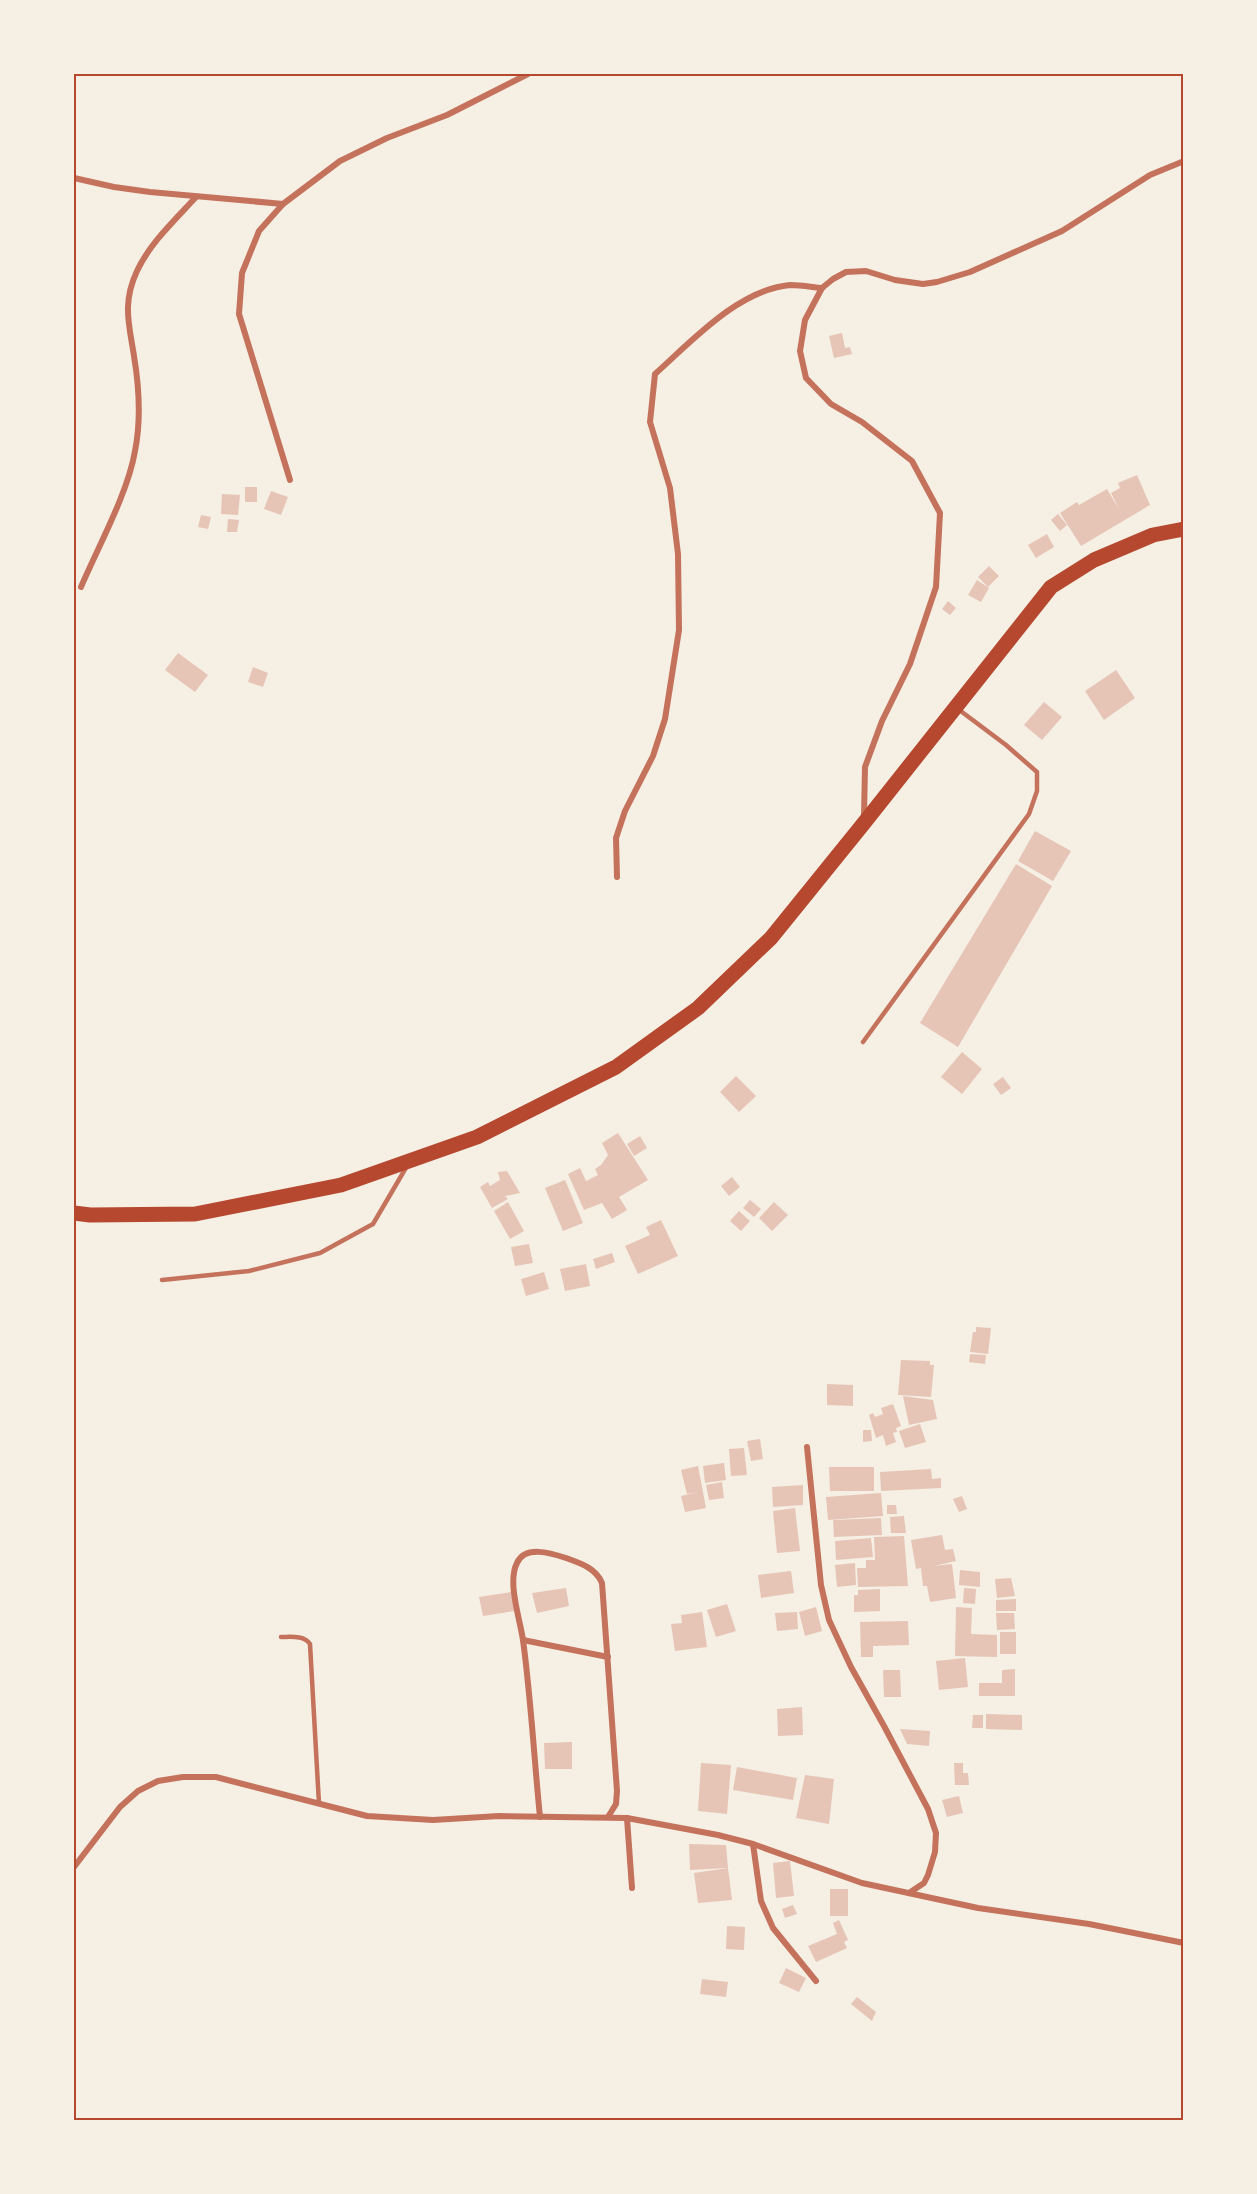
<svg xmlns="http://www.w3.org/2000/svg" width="1257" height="2194" viewBox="0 0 1257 2194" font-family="'Work Sans',sans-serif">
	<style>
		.building { fill: #e6c5b7 }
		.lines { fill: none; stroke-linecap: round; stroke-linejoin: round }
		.service { stroke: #c5725c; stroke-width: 4.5 }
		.minor { stroke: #c5725c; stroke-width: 6 }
		.primary { stroke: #b5482f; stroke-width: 15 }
		.neatline { fill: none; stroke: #b5482f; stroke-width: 2 }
	</style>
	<rect width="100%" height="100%" fill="#f6efe4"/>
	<g class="building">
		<polygon points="842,333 845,348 850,347 852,354 834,358 829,336"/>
		<polygon points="1137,475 1150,505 1081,546 1060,513 1077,502 1079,505 1107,489 1120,511 1111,493 1120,488 1118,483"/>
		<rect x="245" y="487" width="12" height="15"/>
		<polygon points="271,491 288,497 281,515 264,509"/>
		<polygon points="222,494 240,495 238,515 221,514"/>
		<polygon points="1058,514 1067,525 1060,531 1051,520"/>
		<polygon points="201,515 211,517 208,529 198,527"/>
		<polygon points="228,519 239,520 237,532 227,532"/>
		<polygon points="1047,534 1054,547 1036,558 1028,545"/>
		<polygon points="989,566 999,576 988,587 978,577"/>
		<polygon points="977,580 989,588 981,602 968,595"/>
		<polygon points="948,601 956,608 950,615 942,609"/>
		<polygon points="178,653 208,675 195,692 165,670"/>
		<polygon points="253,667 268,673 263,687 248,682"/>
		<polygon points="1116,670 1135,698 1104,720 1085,691"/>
		<polygon points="1044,702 1062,717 1042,740 1024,725"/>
		<polygon points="1035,831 1071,851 1053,881 1018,861"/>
		<polygon points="1016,864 1052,886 958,1047 920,1023"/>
		<polygon points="962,1052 982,1069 962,1094 941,1077"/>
		<polygon points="736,1076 756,1096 739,1112 720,1092"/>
		<polygon points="1003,1077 1011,1088 1001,1095 993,1084"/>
		<polygon points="618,1133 648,1180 619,1197 627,1210 612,1219 602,1203 584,1210 568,1174 580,1168 586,1181 598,1175 595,1169 601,1165 608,1155 602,1143"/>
		<polygon points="640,1136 647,1148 634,1156 627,1144"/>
		<polygon points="507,1171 520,1193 505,1196 508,1199 492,1208 480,1187 488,1182 490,1186 500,1180 498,1172"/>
		<polygon points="732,1177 740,1187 729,1196 721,1186"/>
		<polygon points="565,1180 583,1223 563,1231 545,1188"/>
		<polygon points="750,1200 761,1209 754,1217 743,1208"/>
		<polygon points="508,1202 524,1231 510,1239 494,1211"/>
		<polygon points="774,1202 788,1215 772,1231 759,1218"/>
		<polygon points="739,1211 750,1221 741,1231 730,1221"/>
		<polygon points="661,1220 678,1256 638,1274 625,1246 650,1235 646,1227"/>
		<polygon points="529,1244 533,1263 515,1266 511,1247"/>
		<polygon points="612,1253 615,1262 596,1269 593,1259"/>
		<polygon points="586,1264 590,1286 565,1291 560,1269"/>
		<polygon points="544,1272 549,1289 526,1296 521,1279"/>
		<polygon points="976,1327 991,1328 988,1354 970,1352 973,1332 976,1332"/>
		<polygon points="970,1354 986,1355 985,1364 969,1362"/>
		<polygon points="901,1360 930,1361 930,1365 934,1365 931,1397 898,1395"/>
		<polygon points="827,1384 853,1385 853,1406 827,1405"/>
		<polygon points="903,1396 933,1400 937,1419 909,1425"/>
		<polygon points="893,1404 901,1426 896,1428 897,1432 893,1433 896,1442 886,1446 883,1435 876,1438 869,1415 873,1413 875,1417 883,1414 881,1408"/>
		<polygon points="920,1424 926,1442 905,1448 899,1431"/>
		<polygon points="863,1430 871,1430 872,1441 863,1442"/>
		<polygon points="760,1439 763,1459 751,1461 747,1441"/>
		<polygon points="744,1448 747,1475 731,1476 729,1449"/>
		<polygon points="724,1463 726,1480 705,1483 703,1466"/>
		<polygon points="698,1466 706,1508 685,1512 681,1496 698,1492 687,1494 681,1470"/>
		<polygon points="829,1467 874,1467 874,1491 830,1491"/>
		<polygon points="931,1469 932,1479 941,1478 941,1488 881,1491 880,1472"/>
		<polygon points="722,1482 724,1498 709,1500 706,1485"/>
		<polygon points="803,1485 803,1505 773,1507 772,1487"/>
		<polygon points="881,1493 883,1516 828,1520 826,1497"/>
		<polygon points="962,1496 967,1509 959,1512 953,1499"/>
		<polygon points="887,1505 896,1505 897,1514 887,1514"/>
		<polygon points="795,1508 800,1551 777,1553 773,1511"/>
		<polygon points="904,1516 906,1533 891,1533 890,1517"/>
		<polygon points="881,1518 882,1535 834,1537 833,1520"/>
		<polygon points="942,1535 945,1550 953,1549 956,1561 934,1566 952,1564 956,1598 930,1602 927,1586 923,1586 921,1568 916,1569 911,1540"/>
		<polygon points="904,1536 908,1586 858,1587 857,1568 866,1568 866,1560 875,1560 874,1537"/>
		<polygon points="871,1538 873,1557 836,1560 835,1541"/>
		<polygon points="855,1563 856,1585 837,1587 835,1565"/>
		<polygon points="960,1570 980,1572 980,1587 959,1585"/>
		<polygon points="791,1571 794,1593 761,1598 758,1575"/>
		<polygon points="1011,1578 1015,1596 997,1598 995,1579"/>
		<polygon points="566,1588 569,1606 537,1613 532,1593"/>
		<polygon points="964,1588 976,1589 975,1604 963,1603"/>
		<polygon points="880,1589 880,1611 854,1612 854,1595 858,1595 858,1590"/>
		<polygon points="511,1592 515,1611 483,1616 479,1597"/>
		<polygon points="1016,1599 1016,1611 996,1611 996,1600"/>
		<polygon points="727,1604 736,1631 716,1637 707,1610"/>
		<polygon points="816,1607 822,1631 805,1636 799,1612"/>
		<polygon points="956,1607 972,1608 971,1634 997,1635 997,1657 955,1656"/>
		<polygon points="702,1612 707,1647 675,1651 671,1624 682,1623 681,1615"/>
		<polygon points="797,1612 798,1629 777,1631 775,1613"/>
		<polygon points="996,1613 1014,1613 1015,1629 997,1630"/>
		<polygon points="908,1621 909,1645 873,1646 873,1657 861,1657 860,1622"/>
		<rect x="1000" y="1632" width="16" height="22"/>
		<polygon points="965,1658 968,1687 939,1690 936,1661"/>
		<polygon points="1015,1669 1015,1696 979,1696 979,1683 1002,1683 1002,1670"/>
		<polygon points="883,1670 900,1670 901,1697 884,1697"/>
		<polygon points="802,1707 803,1735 778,1736 777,1709"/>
		<polygon points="986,1714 1022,1715 1022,1730 986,1729"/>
		<polygon points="973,1715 983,1715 983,1728 972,1728"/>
		<polygon points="900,1729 930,1731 929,1746 907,1744"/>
		<polygon points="572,1742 572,1769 545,1769 544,1743"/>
		<polygon points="701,1763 731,1765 727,1814 698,1811"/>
		<polygon points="954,1763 963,1763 963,1773 968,1773 969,1785 955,1785"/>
		<polygon points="737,1767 797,1778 793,1800 733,1790"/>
		<polygon points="805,1775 834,1779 829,1824 796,1818"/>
		<polygon points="959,1796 963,1813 947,1817 942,1800"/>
		<polygon points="689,1844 726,1845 728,1868 690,1870"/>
		<polygon points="790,1861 794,1896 776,1898 773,1863"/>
		<polygon points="728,1868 732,1900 698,1903 694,1873"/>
		<rect x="830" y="1889" width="18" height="27"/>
		<polygon points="793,1905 797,1914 785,1918 782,1909"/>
		<polygon points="839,1920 848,1940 844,1942 847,1948 816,1962 808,1946 837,1934 833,1923"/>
		<polygon points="727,1926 745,1927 744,1950 726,1949"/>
		<polygon points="786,1968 806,1978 799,1992 779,1983"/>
		<polygon points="702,1979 728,1982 726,1997 700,1994"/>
		<polygon points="857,1997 876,2012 872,2021 851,2004"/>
	</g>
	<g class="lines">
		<g class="service">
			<polyline points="863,1042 1029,814 1037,791 1037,772 1006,745 958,709"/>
			<polyline points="162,1280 249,1271 320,1253 373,1224 407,1166"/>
			<path d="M281,1637C291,1637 304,1635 310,1644L319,1804"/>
		</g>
		<g class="minor">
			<polyline points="74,178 114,187 150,192 283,204"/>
			<polyline points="290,480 239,314 242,273 259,231 283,204 340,161 387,138 447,115 528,74"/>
			<path d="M81,587C98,547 128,493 135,451C141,421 139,386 134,356C129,324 122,303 137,271C150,243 175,220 196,197"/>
			<polyline points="864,816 865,767 882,721 910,664 936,587 940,513 912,461 862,422 831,404 806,378 800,351 805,320 822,288 833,279 846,272 866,271 895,280 923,284 937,282 970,272 1062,231 1150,175 1184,161"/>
			<path d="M617,877L616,838L625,811L653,756L665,719L679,630L678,554L670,488L650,422L655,374C692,341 738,290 790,285C800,285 812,287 822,288"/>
			<polyline points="807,1447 821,1585 829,1620 851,1667 884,1726 928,1809 936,1833 935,1852 928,1875 924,1883 909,1893"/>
			<polyline points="523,1640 608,1657"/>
			<path d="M540,1817C534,1758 531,1699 523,1640C520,1619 507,1582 517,1563C525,1545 551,1553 566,1558C580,1563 596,1568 602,1583L617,1791L616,1804L608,1817"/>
			<polyline points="627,1818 632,1888"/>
			<polyline points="753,1844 761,1901 773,1928 816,1981"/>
			<polyline points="74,1867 120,1807 138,1791 158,1781 183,1777 216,1777 367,1816 433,1820 499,1816 627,1818 718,1835 753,1844 862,1883 978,1908 1089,1924 1184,1943"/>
		</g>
		<polyline class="primary" points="74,1213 90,1215 195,1214 341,1185 477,1137 616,1067 698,1008 771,938 864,823 1051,587 1094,560 1153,535 1184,529"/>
	</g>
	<rect width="1257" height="2194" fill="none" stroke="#f6efe4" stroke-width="150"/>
	<rect x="75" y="75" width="1107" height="2044" class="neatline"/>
</svg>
